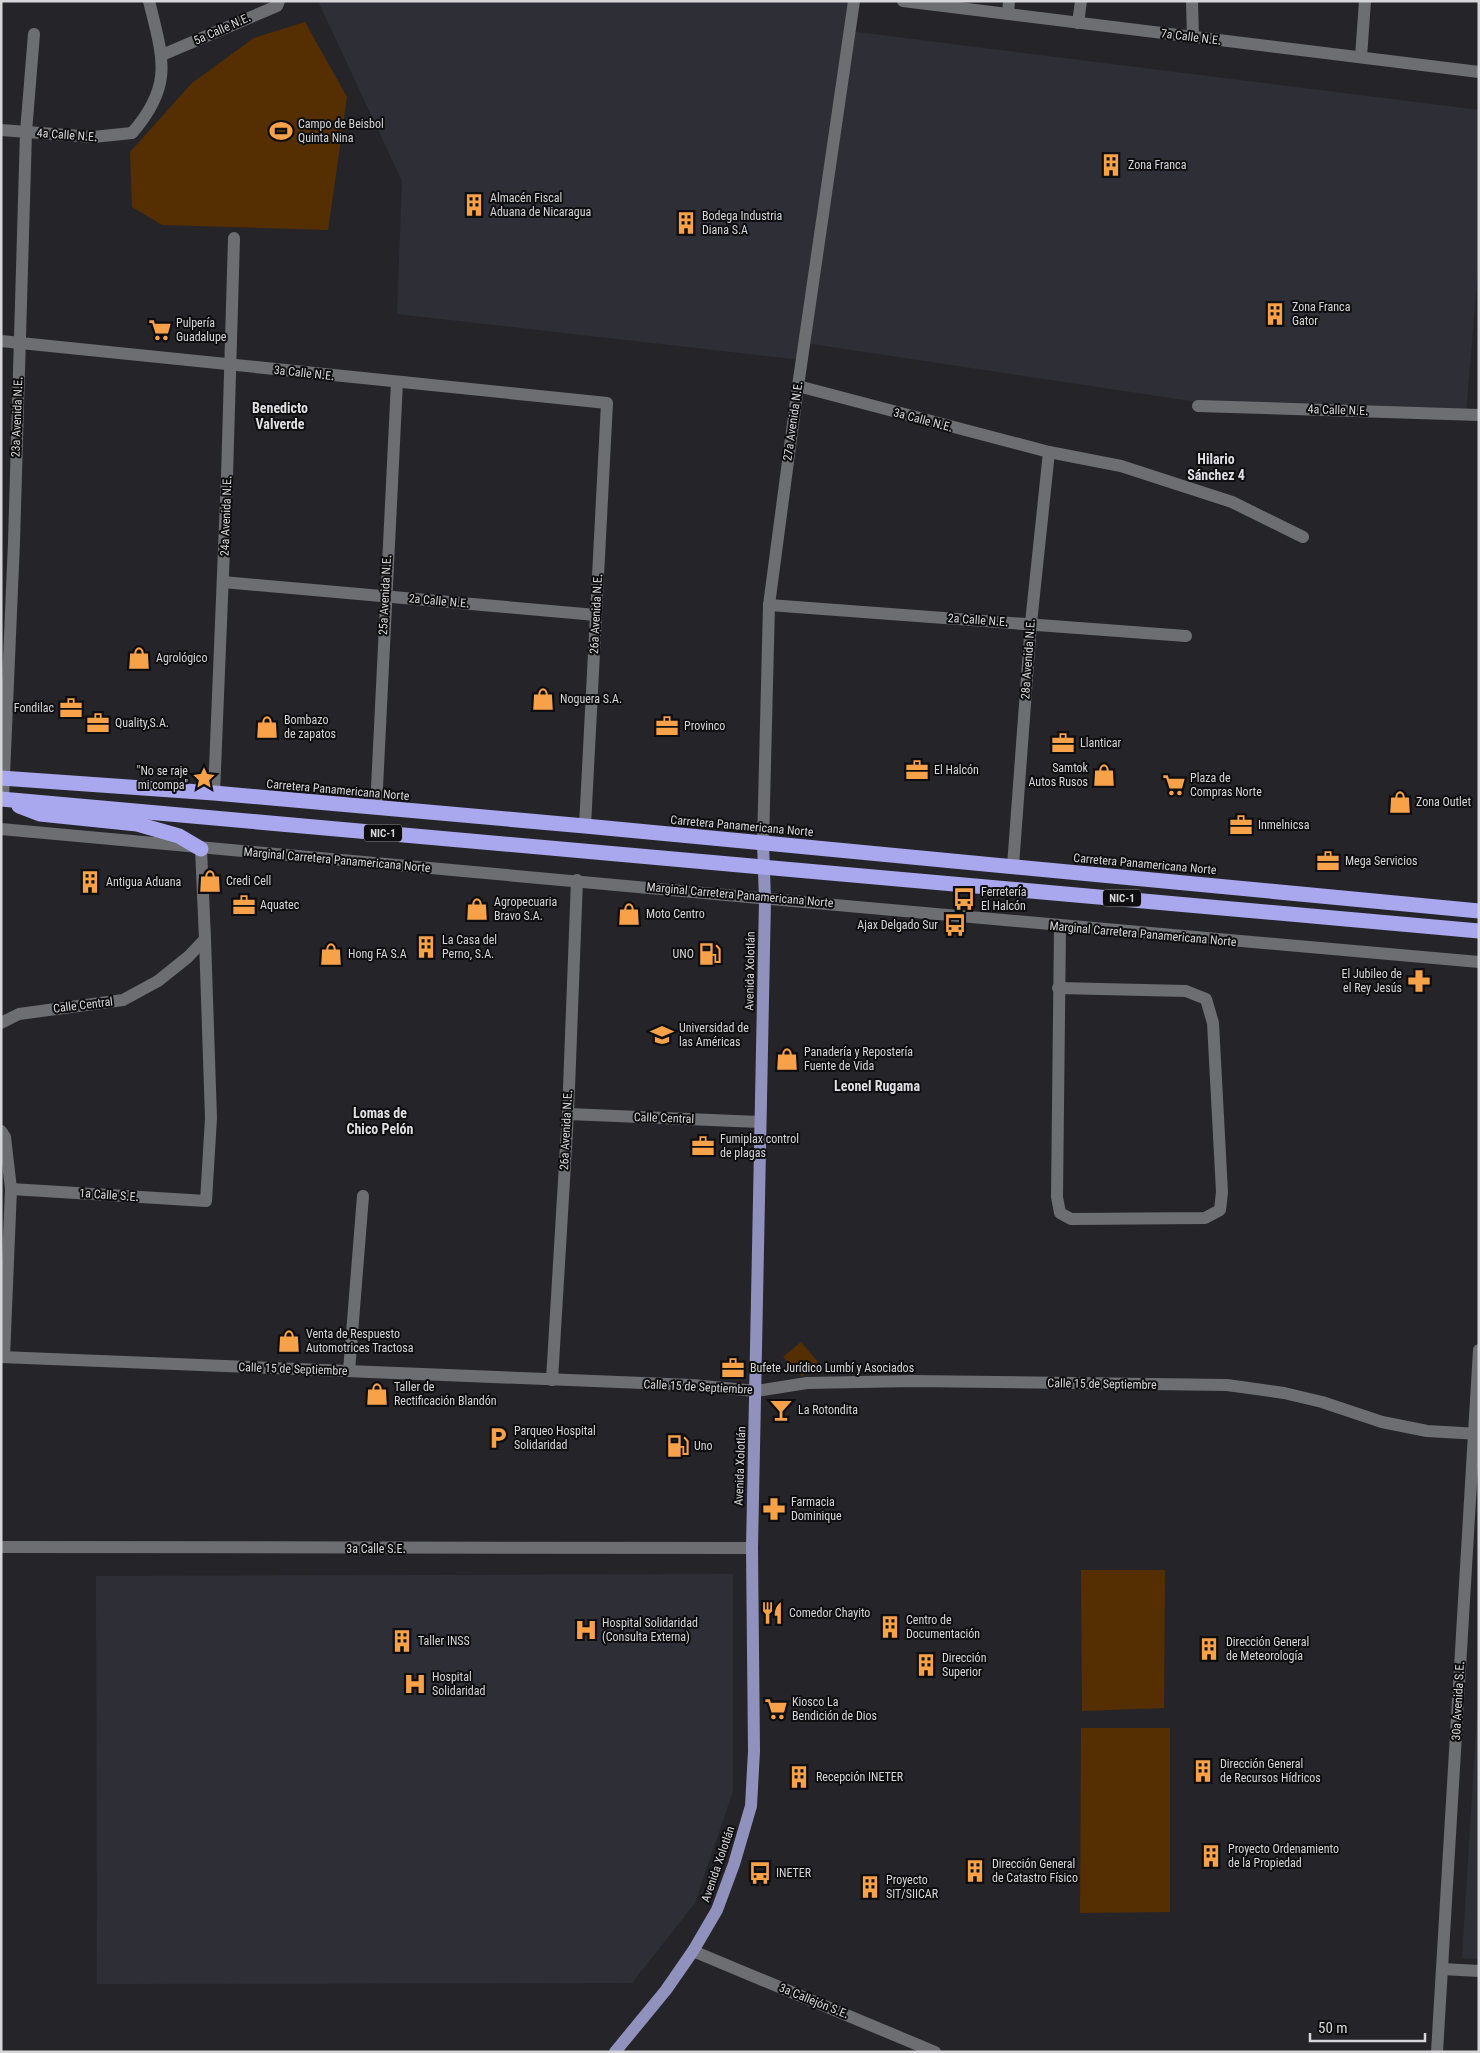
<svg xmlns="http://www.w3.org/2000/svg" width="1480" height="2053" viewBox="0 0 1480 2053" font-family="'Roboto Condensed',sans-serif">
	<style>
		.built { fill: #2e2e37 }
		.green { fill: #552f02 }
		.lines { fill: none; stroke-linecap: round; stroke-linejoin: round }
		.minor { stroke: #6d6e72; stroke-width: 12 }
		.major { stroke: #9191bd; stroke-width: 12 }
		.highway { stroke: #a9a8ef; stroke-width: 15 }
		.labels { text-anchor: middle; stroke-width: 4; stroke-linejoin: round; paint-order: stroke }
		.shield { fill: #0e0e10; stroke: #9a9a9d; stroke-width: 1 }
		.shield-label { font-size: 11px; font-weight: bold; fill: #d6d6d9 }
		.street-label { font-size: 12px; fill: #d6d6d9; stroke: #0e0e10 }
		.poi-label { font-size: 12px; fill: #d6d6d9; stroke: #0e0e10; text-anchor: start }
		.neighbourhood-label { font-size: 14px; font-weight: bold; fill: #dfdfe4; stroke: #0e0e10 }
	</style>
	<rect width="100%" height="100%" fill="#252529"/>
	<g class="built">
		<polygon points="318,1 853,1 849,31 1479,110 1479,257 1466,414 1231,407 805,343 802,360 397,314 402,181"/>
		<polygon points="733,1574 733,1791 695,1903 632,1983 97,1984 96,1576"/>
		<polygon points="1479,1682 1479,1959 1462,1958"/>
	</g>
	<g class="green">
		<polygon points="305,22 347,97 328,230 162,225 132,207 130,152 192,83 254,38"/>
		<polygon points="801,1342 818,1362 802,1376 783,1357"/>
		<polygon points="1081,1570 1165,1570 1164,1708 1082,1711"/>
		<polygon points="1081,1728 1170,1728 1170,1912 1080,1913"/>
	</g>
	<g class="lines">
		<g class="minor">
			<polyline points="903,1 1479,72"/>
			<polyline points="1192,1 1193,37"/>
			<polyline points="1008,14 1009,1"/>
			<polyline points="1078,23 1081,1"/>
			<polyline points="162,55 277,6 279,1"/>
			<polyline points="1361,57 1365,1"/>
			<path d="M1,130L93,137L132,133C174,85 163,58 149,1"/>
			<polyline points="1,341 607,403 585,826"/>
			<polyline points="798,386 1049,452 1121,466 1232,502 1303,537"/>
			<polyline points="1198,406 1479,415"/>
			<polyline points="223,582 596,615"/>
			<polyline points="769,605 1186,636"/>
			<polyline points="214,793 227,476 234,238"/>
			<polyline points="3,799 14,542 26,132 34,34"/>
			<polyline points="376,808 397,382"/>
			<path d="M1,829C494,873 986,920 1479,962"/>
			<polyline points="763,843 769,605 798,386 854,1"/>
			<polyline points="1013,866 1031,623 1049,452"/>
			<polyline points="1058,988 1186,991 1206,999 1213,1023 1222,1192 1220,1210 1205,1218 1071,1219 1060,1213 1057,1197 1060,927"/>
			<polyline points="1,1023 19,1014 123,1000 158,981 188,957 205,939 201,849"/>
			<polyline points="568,1114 759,1122"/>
			<polyline points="1,1131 5,1137 11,1189 4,1357"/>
			<polyline points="11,1189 206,1201 211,1118 205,939"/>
			<polyline points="1,1357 692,1385 756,1391 807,1383 913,1381 1227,1385 1284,1393 1322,1402 1382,1422 1427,1431 1479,1434"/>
			<polyline points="349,1371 363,1196"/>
			<polyline points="552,1380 568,1114 577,880"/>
			<polyline points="1,1547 752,1548"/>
			<polyline points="693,1951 935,2052"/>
			<polyline points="1442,1969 1479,1971"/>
			<polyline points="1437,2052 1479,1350"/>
		</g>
		<polyline class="major" points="615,2052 666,1990 693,1951 717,1910 734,1864 751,1806 754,1751 752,1548 765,900 763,843"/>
		<g class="highway">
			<polyline points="1,778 214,793 585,826 1479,911"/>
			<polyline points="1,799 1479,931"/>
			<polyline points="19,806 40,814 137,824 179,836 201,849"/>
		</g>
	</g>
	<defs>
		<symbol id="stadium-bare" viewBox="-9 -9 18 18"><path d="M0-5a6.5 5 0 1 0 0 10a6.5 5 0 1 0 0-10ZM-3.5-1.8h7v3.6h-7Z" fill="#f7a149" stroke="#0e0e10" stroke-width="2.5" paint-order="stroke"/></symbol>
		<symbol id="building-bare" viewBox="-9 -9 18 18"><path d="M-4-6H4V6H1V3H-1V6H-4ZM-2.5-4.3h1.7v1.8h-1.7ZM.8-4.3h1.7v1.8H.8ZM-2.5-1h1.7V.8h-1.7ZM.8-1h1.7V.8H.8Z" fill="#f7a149" stroke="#0e0e10" stroke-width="2.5" paint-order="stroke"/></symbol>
		<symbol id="supermarket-bare" viewBox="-9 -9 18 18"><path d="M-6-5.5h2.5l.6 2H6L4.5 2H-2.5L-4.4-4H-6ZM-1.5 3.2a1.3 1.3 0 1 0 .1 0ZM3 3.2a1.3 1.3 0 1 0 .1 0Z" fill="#f7a149" stroke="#0e0e10" stroke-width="2.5" paint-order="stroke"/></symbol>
		<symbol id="shop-bare" viewBox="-9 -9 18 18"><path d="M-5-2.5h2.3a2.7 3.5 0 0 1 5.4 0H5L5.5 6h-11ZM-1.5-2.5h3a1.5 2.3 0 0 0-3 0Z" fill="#f7a149" stroke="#0e0e10" stroke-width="2.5" paint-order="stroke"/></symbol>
		<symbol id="office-bare" viewBox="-9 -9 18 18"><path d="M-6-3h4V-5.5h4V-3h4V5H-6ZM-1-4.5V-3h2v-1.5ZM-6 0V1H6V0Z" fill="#f7a149" stroke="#0e0e10" stroke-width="2.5" paint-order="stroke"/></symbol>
		<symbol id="sight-bare" viewBox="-9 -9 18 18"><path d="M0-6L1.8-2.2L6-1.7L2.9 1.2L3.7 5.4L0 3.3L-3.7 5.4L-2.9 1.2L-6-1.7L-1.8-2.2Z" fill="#f7a149" stroke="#0e0e10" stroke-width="2.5" paint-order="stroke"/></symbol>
		<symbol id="bus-bare" viewBox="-9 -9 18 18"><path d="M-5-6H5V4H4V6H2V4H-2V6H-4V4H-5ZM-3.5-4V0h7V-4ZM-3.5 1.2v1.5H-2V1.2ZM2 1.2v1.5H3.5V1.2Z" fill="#f7a149" stroke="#0e0e10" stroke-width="2.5" paint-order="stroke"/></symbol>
		<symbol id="fuel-bare" viewBox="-9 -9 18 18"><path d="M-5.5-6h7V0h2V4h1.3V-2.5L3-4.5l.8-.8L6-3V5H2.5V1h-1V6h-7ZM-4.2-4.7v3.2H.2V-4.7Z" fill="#f7a149" stroke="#0e0e10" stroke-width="2.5" paint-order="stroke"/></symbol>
		<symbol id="pharmacy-bare" viewBox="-9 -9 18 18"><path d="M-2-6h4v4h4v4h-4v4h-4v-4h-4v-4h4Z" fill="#f7a149" stroke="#0e0e10" stroke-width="2.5" paint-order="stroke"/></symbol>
		<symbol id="university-bare" viewBox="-9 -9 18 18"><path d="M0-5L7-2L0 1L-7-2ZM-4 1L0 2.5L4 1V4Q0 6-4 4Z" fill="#f7a149" stroke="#0e0e10" stroke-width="2.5" paint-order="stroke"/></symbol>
		<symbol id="bar-bare" viewBox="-9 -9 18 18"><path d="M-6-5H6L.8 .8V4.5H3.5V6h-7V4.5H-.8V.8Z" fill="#f7a149" stroke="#0e0e10" stroke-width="2.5" paint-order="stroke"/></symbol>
		<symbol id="parking-bare" viewBox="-9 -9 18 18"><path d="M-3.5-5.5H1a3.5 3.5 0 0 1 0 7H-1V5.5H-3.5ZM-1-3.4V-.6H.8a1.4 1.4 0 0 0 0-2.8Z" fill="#f7a149" stroke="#0e0e10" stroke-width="2.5" paint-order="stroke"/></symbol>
		<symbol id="restaurant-bare" viewBox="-9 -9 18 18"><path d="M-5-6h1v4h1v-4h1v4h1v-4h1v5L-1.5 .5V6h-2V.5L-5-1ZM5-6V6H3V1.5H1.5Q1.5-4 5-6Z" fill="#f7a149" stroke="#0e0e10" stroke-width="2.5" paint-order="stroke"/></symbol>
		<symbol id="hospital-bare" viewBox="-9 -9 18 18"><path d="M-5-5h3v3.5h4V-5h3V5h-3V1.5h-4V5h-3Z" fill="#f7a149" stroke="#0e0e10" stroke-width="2.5" paint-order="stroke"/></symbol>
	</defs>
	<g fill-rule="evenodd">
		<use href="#stadium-bare" x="265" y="115" width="32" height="32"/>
		<use href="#building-bare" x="1095" y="149" width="32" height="32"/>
		<use href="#building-bare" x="458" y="189" width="32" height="32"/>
		<use href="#building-bare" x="670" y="207" width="32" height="32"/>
		<use href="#building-bare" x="1259" y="298" width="32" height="32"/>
		<use href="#supermarket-bare" x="144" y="314" width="32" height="32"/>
		<use href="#shop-bare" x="123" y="642" width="32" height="32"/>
		<use href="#shop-bare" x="527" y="683" width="32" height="32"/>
		<use href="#office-bare" x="55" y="692" width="32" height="32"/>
		<use href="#office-bare" x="82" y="707" width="32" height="32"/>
		<use href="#office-bare" x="651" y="710" width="32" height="32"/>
		<use href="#shop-bare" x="251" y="711" width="32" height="32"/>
		<use href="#office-bare" x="1047" y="727" width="32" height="32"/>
		<use href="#office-bare" x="901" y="754" width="32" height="32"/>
		<use href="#shop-bare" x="1088" y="759" width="32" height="32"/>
		<use href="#sight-bare" x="188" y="762" width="32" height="32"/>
		<use href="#supermarket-bare" x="1158" y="769" width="32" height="32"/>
		<use href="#shop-bare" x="1384" y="786" width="32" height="32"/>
		<use href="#office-bare" x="1225" y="809" width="32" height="32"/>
		<use href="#office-bare" x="1312" y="845" width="32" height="32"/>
		<use href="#shop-bare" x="194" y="865" width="32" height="32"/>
		<use href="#building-bare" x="74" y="866" width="32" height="32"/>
		<use href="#bus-bare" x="948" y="883" width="32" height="32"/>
		<use href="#office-bare" x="228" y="889" width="32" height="32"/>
		<use href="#shop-bare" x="461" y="893" width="32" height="32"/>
		<use href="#shop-bare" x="613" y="898" width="32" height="32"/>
		<use href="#bus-bare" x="939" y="909" width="32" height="32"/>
		<use href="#building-bare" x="410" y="931" width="32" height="32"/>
		<use href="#shop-bare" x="315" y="938" width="32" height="32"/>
		<use href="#fuel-bare" x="694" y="938" width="32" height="32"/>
		<use href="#pharmacy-bare" x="1403" y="965" width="32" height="32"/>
		<use href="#university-bare" x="646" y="1019" width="32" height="32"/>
		<use href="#shop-bare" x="771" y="1043" width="32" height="32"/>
		<use href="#office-bare" x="687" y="1130" width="32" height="32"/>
		<use href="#shop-bare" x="273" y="1325" width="32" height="32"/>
		<use href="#office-bare" x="717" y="1352" width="32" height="32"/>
		<use href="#shop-bare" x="361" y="1378" width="32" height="32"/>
		<use href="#bar-bare" x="765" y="1394" width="32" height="32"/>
		<use href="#parking-bare" x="482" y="1422" width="32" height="32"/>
		<use href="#fuel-bare" x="662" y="1430" width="32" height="32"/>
		<use href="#pharmacy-bare" x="758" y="1493" width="32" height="32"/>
		<use href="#restaurant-bare" x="756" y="1597" width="32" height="32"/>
		<use href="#building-bare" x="874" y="1611" width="32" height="32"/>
		<use href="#hospital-bare" x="570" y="1614" width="32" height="32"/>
		<use href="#building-bare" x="386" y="1625" width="32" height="32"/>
		<use href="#building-bare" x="1193" y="1633" width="32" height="32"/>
		<use href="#building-bare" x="910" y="1649" width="32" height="32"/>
		<use href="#hospital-bare" x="399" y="1668" width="32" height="32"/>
		<use href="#supermarket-bare" x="760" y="1693" width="32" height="32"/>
		<use href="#building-bare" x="1187" y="1755" width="32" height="32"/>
		<use href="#building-bare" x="783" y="1761" width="32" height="32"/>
		<use href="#building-bare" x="1195" y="1840" width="32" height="32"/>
		<use href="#building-bare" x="959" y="1855" width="32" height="32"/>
		<use href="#bus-bare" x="744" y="1857" width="32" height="32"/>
		<use href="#building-bare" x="854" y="1871" width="32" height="32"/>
	</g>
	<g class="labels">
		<g class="shield">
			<rect x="364" y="824.5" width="38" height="17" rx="4"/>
			<rect x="1103" y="889.5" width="38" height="17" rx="4"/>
		</g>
		<g class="shield-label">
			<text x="383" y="837">NIC-1</text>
			<text x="1122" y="902">NIC-1</text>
		</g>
		<g class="street-label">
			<text transform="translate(222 29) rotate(-24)" y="4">5a Calle N.E.</text>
			<text transform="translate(1191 37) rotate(7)" y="4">7a Calle N.E.</text>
			<text transform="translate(67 135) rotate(4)" y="4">4a Calle N.E.</text>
			<text transform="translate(304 373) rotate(6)" y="4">3a Calle N.E.</text>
			<text transform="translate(1338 410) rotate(2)" y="4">4a Calle N.E.</text>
			<text transform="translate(17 417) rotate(-88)" y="4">23a Avenida N.E.</text>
			<text transform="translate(923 420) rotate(15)" y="4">3a Calle N.E.</text>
			<text transform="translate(793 421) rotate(-82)" y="4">27a Avenida N.E.</text>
			<text transform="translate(226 516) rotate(-88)" y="4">24a Avenida N.E.</text>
			<text transform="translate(385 595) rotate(-87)" y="4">25a Avenida N.E.</text>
			<text transform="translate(439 601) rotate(5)" y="4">2a Calle N.E.</text>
			<text transform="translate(596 614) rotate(-87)" y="4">26a Avenida N.E.</text>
			<text transform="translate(978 620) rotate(4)" y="4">2a Calle N.E.</text>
			<text transform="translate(1028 659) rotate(-86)" y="4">28a Avenida N.E.</text>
			<text transform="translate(338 790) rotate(5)" y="4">Carretera Panamericana Norte</text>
			<text transform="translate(742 826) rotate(5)" y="4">Carretera Panamericana Norte</text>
			<text transform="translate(337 860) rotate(5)" y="4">Marginal Carretera Panamericana Norte</text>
			<text transform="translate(1145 864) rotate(5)" y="4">Carretera Panamericana Norte</text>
			<text transform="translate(740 895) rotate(5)" y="4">Marginal Carretera Panamericana Norte</text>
			<text transform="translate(1143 934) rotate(5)" y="4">Marginal Carretera Panamericana Norte</text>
			<text transform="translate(750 971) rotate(-89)" y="4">Avenida Xolotlán</text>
			<text transform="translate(83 1005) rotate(-7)" y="4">Calle Central</text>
			<text transform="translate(664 1118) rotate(2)" y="4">Calle Central</text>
			<text transform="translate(566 1130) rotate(-87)" y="4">26a Avenida N.E.</text>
			<text transform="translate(109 1195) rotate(4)" y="4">1a Calle S.E.</text>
			<text transform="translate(293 1369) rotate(2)" y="4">Calle 15 de Septiembre</text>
			<text transform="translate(1102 1384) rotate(1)" y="4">Calle 15 de Septiembre</text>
			<text transform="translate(698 1387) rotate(3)" y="4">Calle 15 de Septiembre</text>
			<text transform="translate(740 1466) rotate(-88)" y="4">Avenida Xolotlán</text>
			<text x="376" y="1553">3a Calle S.E.</text>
			<text transform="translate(1458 1701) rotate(-87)" y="4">30a Avenida S.E.</text>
			<text transform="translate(718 1864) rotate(-71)" y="4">Avenida Xolotlán</text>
			<text transform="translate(814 2001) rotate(22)" y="4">3a Callejón S.E.</text>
		</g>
		<g class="poi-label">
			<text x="298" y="128">Campo de Beisbol<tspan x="298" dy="14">Quinta Nina</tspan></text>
			<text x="1128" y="169">Zona Franca</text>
			<text x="490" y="202">Almacén Fiscal<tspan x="490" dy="14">Aduana de Nicaragua</tspan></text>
			<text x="702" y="220">Bodega Industria<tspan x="702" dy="14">Diana S.A</tspan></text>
			<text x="1292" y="311">Zona Franca<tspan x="1292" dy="14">Gator</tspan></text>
			<text x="176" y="327">Pulpería<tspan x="176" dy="14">Guadalupe</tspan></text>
			<text x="156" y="662">Agrológico</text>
			<text x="560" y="703">Noguera S.A.</text>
			<text x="54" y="712" text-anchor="end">Fondilac</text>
			<text x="284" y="724">Bombazo<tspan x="284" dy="14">de zapatos</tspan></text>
			<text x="115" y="727">Quality,S.A.</text>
			<text x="684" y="730">Provinco</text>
			<text x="1080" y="747">Llanticar</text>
			<text x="1088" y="772" text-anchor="end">Samtok<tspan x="1088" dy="14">Autos Rusos</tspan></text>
			<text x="934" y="774">El Halcón</text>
			<text x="188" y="775" text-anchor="end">"No se raje<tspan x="188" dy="14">mi compa"</tspan></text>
			<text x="1190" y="782">Plaza de<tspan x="1190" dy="14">Compras Norte</tspan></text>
			<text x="1416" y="806">Zona Outlet</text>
			<text x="1258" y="829">Inmelnicsa</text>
			<text x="1345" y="865">Mega Servicios</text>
			<text x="226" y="885">Credi Cell</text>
			<text x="106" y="886">Antigua Aduana</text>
			<text x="981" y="896">Ferretería<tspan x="981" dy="14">El Halcón</tspan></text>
			<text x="494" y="906">Agropecuaria<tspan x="494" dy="14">Bravo S.A.</tspan></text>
			<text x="260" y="909">Aquatec</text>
			<text x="646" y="918">Moto Centro</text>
			<text x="938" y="929" text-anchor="end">Ajax Delgado Sur</text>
			<text x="442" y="944">La Casa del<tspan x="442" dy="14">Perno, S.A.</tspan></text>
			<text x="348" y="958">Hong FA S.A</text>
			<text x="694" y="958" text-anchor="end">UNO</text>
			<text x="1402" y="978" text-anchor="end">El Jubileo de<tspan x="1402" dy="14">el Rey Jesús</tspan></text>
			<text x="679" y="1032">Universidad de<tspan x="679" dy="14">las Américas</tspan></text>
			<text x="804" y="1056">Panadería y Repostería<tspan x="804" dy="14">Fuente de Vida</tspan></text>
			<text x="720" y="1143">Fumiplax control<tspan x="720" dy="14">de plagas</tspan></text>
			<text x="306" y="1338">Venta de Respuesto<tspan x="306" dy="14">Automotrices Tractosa</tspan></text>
			<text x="750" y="1372">Bufete Jurídico Lumbí y Asociados</text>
			<text x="394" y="1391">Taller de<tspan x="394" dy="14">Rectificación Blandón</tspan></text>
			<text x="798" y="1414">La Rotondita</text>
			<text x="514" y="1435">Parqueo Hospital<tspan x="514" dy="14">Solidaridad</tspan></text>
			<text x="694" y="1450">Uno</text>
			<text x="791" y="1506">Farmacia<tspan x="791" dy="14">Dominique</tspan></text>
			<text x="789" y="1617">Comedor Chayito</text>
			<text x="906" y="1624">Centro de<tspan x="906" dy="14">Documentación</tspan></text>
			<text x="602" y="1627">Hospital Solidaridad<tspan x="602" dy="14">(Consulta Externa)</tspan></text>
			<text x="418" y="1645">Taller INSS</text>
			<text x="1226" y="1646">Dirección General<tspan x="1226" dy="14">de Meteorología</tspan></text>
			<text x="942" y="1662">Dirección<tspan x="942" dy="14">Superior</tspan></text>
			<text x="432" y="1681">Hospital<tspan x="432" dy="14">Solidaridad</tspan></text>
			<text x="792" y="1706">Kiosco La<tspan x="792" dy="14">Bendición de Dios</tspan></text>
			<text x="1220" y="1768">Dirección General<tspan x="1220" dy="14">de Recursos Hídricos</tspan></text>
			<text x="816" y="1781">Recepción INETER</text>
			<text x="1228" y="1853">Proyecto Ordenamiento<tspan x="1228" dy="14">de la Propiedad</tspan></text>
			<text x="992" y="1868">Dirección General<tspan x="992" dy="14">de Catastro Físico</tspan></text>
			<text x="776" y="1877">INETER</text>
			<text x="886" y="1884">Proyecto<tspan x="886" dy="14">SIT/SIICAR</tspan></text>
		</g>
		<g class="neighbourhood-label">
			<text x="280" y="413">Benedicto<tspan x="280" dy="16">Valverde</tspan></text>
			<text x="1216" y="464">Hilario<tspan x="1216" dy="16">Sánchez 4</tspan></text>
			<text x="877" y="1091">Leonel Rugama</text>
			<text x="380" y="1118">Lomas de<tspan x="380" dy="16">Chico Pelón</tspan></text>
		</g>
	</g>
	<rect width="1480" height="2053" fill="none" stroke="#d6d6d9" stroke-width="5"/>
	<path d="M1310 2033v8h115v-8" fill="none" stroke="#d6d6d9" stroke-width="2.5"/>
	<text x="1318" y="2033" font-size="15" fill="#d6d6d9" stroke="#0e0e10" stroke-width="4" paint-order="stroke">50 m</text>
</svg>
